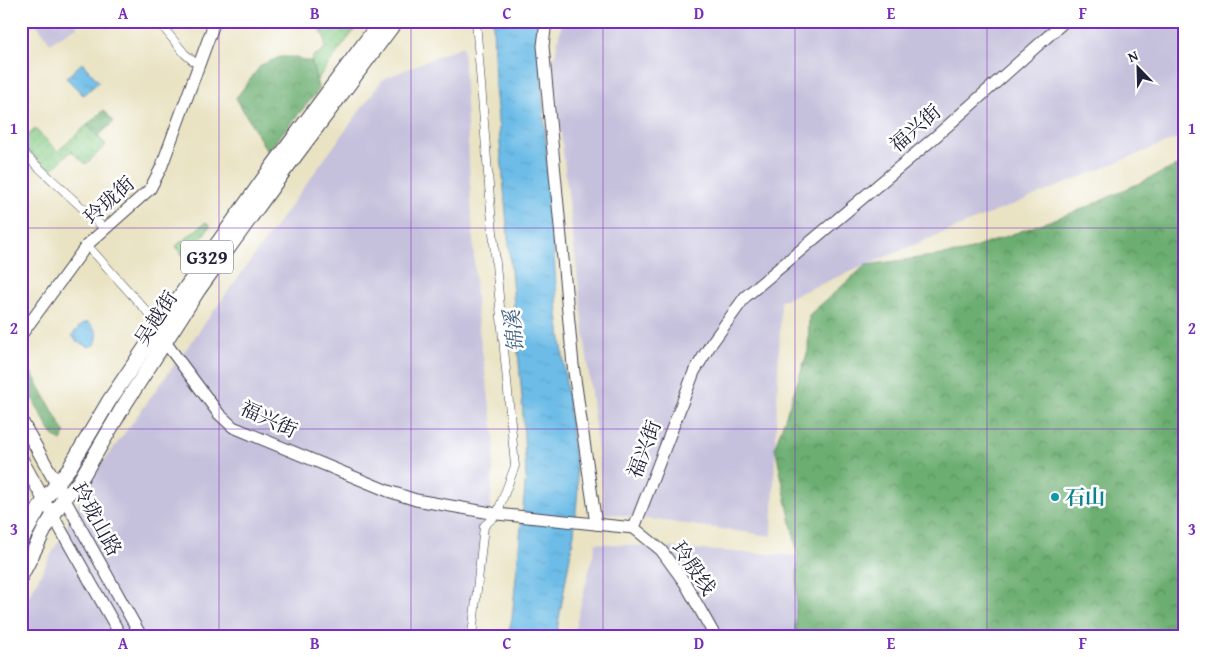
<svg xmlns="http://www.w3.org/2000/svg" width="1206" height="657" viewBox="0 0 1206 657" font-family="'Gentium Book Plus','Noto Serif SC',serif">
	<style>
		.industrial { fill: #c5c0db }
		.grass { fill: url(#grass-dots); stroke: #54765f }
		.forest { fill: url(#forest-crowns); stroke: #476856 }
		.water { fill: url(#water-ripples); stroke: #476f91 }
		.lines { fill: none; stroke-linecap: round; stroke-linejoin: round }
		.street-casing { stroke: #403f4f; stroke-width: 9 }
		.secondary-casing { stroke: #403f4f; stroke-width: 13 }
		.primary-casing { stroke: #403f4f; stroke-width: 14 }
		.highway-casing { stroke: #403f4f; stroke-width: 16 }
		.street { stroke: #fff; stroke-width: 8 }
		.secondary { stroke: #fff; stroke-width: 11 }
		.primary { stroke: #fff; stroke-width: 12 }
		.highway { stroke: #fff; stroke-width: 14 }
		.grid { fill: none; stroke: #7b2cbf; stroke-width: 1; stroke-opacity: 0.55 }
		.culture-dot { fill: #0f9aa8; stroke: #fff; stroke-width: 2 }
		.labels { text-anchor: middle; stroke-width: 5; stroke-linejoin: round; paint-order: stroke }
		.shield { fill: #fff; stroke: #646476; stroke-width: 1 }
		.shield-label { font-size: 19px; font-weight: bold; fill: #22223b }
		.street-label { font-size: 20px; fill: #22223b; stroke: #fff }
		.culture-label { font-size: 20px; font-weight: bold; fill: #0d838f; stroke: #fff; text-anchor: start }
		.water-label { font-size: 21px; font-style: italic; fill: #406080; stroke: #fff }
		.neatline { fill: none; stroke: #7b2cbf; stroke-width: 2 }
		.grid-label { font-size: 16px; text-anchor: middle; font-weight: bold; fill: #7b2cbf }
	</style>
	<defs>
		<pattern id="grass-dots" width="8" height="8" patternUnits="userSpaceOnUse" patternTransform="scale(1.25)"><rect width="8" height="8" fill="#86ca83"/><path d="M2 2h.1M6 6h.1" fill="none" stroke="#73ad72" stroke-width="1.8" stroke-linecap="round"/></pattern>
		<pattern id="forest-crowns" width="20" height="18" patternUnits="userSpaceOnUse" patternTransform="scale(1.25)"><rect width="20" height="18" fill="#6cae71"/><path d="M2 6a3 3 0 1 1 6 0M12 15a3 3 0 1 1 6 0" fill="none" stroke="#588d5e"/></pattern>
		<pattern id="water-ripples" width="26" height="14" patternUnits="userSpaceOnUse" patternTransform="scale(1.25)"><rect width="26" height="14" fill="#6cbce7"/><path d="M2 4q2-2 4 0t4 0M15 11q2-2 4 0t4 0" fill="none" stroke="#5da1c7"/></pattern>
	</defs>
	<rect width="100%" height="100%" fill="#fff"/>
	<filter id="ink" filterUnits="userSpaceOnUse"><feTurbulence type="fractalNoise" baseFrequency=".02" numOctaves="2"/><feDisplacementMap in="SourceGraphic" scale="10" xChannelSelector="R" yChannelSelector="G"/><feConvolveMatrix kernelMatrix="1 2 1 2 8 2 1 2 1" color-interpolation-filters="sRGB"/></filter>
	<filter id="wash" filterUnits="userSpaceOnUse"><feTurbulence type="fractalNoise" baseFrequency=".0096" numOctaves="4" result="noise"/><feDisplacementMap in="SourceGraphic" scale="20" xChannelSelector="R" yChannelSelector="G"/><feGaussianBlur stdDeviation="1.12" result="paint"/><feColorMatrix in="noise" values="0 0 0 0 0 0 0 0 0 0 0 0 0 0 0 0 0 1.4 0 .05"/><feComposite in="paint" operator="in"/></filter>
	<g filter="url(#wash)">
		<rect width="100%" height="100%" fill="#e9e3c3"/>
		<g class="industrial">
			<polygon points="21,21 75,21 77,27 50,43 36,23 21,36"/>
			<polygon points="562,21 1185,21 1185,135 933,237 781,301 772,536 605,513 553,65"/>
			<polygon points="463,46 477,315 495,440 487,553 468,636 21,636 21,611 94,475 383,79"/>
			<polygon points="596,543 798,556 795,636 573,636"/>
		</g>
		<g class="grass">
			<path d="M315,21H361L316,81L311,61L314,55L323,52C328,39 322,32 315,21Z"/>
			<polygon points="87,125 106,145 86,164 71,151 51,171 21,145 21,141 35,129 58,151"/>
			<polygon points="206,222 210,226 186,260 176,246"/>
		</g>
		<g class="forest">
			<polygon points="280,57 297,57 304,61 311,61 319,90 267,151 236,98 261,65"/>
			<polygon points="104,110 114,122 98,136 87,125"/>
			<polygon points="1185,162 1185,636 795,636 798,556 775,447 808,351 809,315 866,265 963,252 1085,208"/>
			<polygon points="21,359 33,375 65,433 61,441 56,438 50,431 21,377"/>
			<polygon points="21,487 28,504 25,518 21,512"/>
		</g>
		<g class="water">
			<polygon points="493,21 539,21 542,89 558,313 578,489 574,533 556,636 508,636 512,618 526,477 522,397 495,86"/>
			<polygon points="82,63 99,82 83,95 66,78"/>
			<path d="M88,322C96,329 100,334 95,345L89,347L77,342L72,335L82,324Z"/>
		</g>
	</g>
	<g filter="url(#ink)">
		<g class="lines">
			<defs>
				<g id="street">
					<polyline points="158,21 185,54 199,66"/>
					<polyline points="21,151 105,229"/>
					<polyline points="87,245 160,326"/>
					<polyline points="472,636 484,526 497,514 515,466 491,211 476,21"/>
				</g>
				<g id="secondary">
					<polyline points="546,21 543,46 573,365 596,524"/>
					<polyline points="21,335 87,245 150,189 161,168 215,21"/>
					<polyline points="165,342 219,414 233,427 388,491 416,500 497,514 634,528 694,372 711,344 745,297 934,138 1065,21"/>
					<polyline points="64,498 141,636"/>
					<polyline points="44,500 121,636"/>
					<polyline points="634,528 661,550 685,583 715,636"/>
				</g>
				<g id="primary">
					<polyline points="21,420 61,492"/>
					<polyline points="21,458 44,500"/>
				</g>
				<g id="highway">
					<polyline points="21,541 44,500 70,467 109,401 187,286 272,167 381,21"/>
					<polyline points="21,576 46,527 64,498 79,482 123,407 199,289 281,175 396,21"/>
				</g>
			</defs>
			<use href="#street" class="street-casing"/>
			<use href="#secondary" class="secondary-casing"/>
			<use href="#primary" class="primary-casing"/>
			<use href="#highway" class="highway-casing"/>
			<use href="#street" class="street"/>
			<use href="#secondary" class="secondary"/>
			<use href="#primary" class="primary"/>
			<use href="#highway" class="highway"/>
		</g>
	</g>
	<path class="grid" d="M219,21V636M411,21V636M603,21V636M795,21V636M987,21V636M21,228H1185M21,429H1185"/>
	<circle class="culture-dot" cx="1055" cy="497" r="5"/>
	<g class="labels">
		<rect class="shield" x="181" y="240.5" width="52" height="33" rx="4"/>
		<g class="shield-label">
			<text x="207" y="264">G329</text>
		</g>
		<g class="street-label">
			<text transform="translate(915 128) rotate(-41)" y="7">福兴街</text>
			<text transform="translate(109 200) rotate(-42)" y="7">玲珑街</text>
			<text transform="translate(156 318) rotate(-57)" y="7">吴越街</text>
			<text transform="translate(269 419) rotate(25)" y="7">福兴街</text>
			<text transform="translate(644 449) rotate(-69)" y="7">福兴街</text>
			<text transform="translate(97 519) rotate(61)" y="7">玲珑山路</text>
			<text transform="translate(694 568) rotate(55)" y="7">玲殷线</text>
		</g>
		<g class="culture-label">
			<text x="1065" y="504">石山</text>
		</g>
		<g class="water-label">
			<text transform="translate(514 331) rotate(-97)" y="7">锦溪</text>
		</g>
	</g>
	<rect width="1206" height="657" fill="none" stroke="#fff" stroke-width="55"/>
	<g transform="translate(1138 68) rotate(337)" stroke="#ffffff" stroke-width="4" paint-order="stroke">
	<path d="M0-4L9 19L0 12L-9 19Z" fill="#22223b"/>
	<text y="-8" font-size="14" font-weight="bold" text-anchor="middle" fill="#22223b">N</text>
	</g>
	<rect x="28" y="28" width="1150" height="602" class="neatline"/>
	<g class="grid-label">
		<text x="123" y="19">A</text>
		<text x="315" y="19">B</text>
		<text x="507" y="19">C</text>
		<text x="699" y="19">D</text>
		<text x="891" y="19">E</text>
		<text x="1083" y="19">F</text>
		<text x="14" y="134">1</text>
		<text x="1192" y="134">1</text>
		<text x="14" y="334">2</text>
		<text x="1192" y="334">2</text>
		<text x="14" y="535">3</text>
		<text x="1192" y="535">3</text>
		<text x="123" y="649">A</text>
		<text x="315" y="649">B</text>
		<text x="507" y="649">C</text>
		<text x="699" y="649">D</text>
		<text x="891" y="649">E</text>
		<text x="1083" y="649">F</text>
	</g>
</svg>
